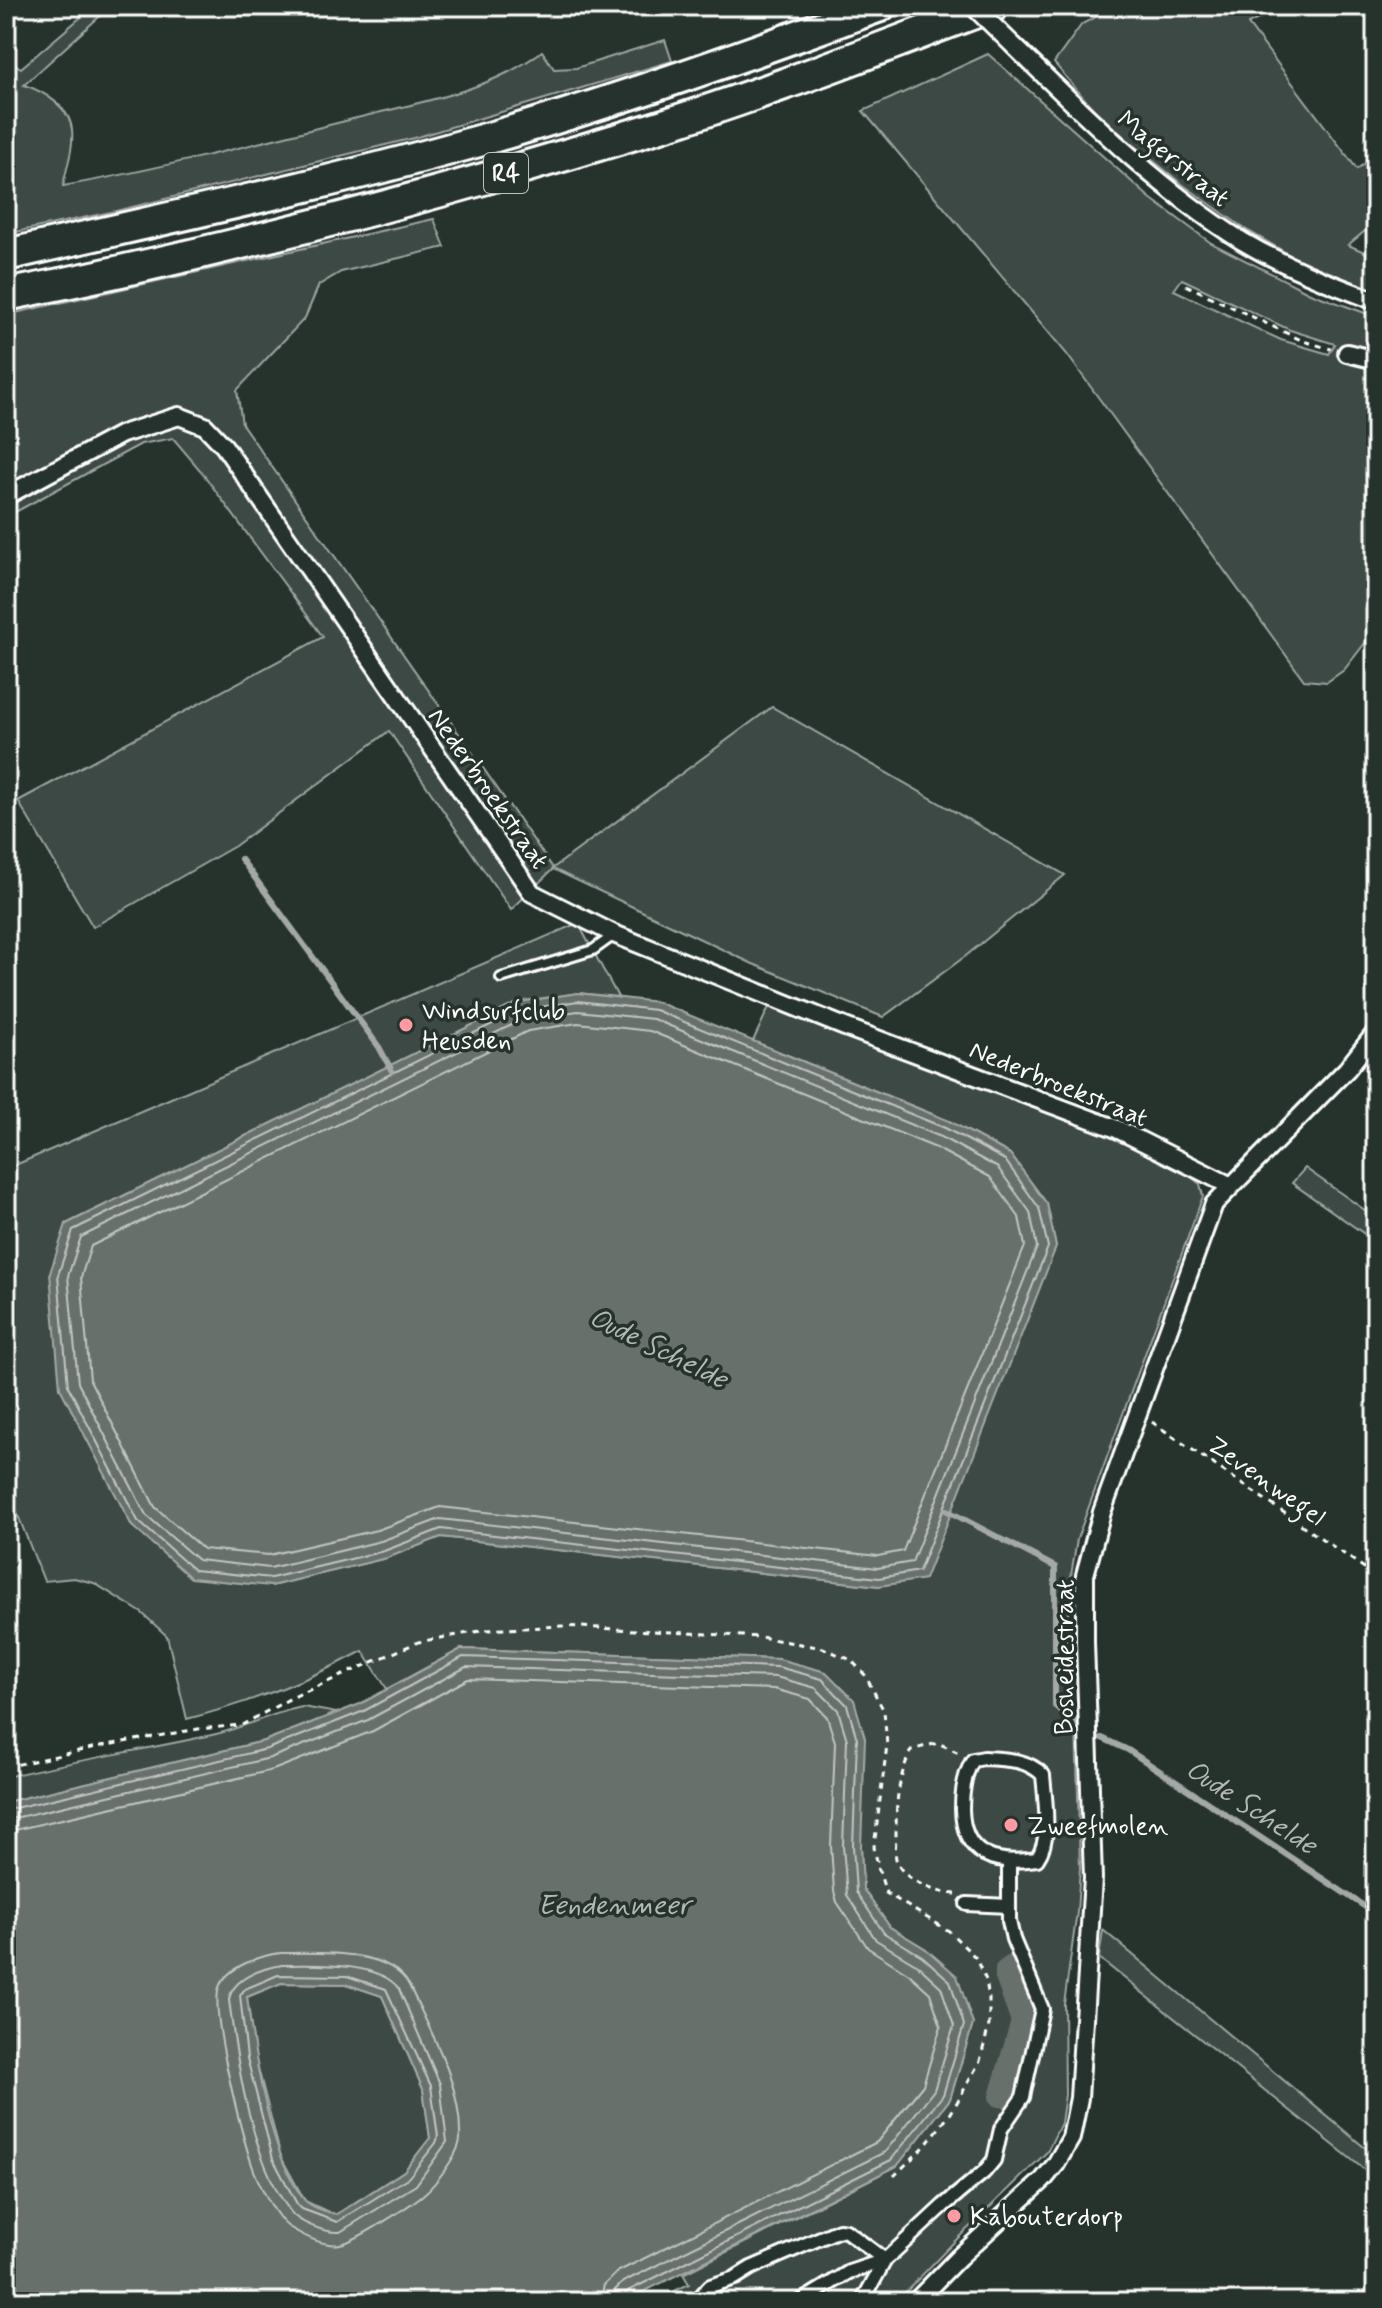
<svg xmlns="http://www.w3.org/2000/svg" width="1382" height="2308" viewBox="0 0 1382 2308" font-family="Mynerve,sans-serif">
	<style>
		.green { fill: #3e4944; stroke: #9ea4a2; stroke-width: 2; fill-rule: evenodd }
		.water { fill: #67706c; stroke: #a4a9a7; stroke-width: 2; fill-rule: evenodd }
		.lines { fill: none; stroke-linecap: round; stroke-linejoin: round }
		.shore { stroke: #c2c6c4; stroke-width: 2 }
		.stream { stroke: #a4a9a7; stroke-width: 6 }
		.canal { stroke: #67706c; stroke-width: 20 }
		.service-casing { stroke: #fff; stroke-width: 14 }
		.pedestrian-casing { stroke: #fff; stroke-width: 18 }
		.minor-casing { stroke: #fff; stroke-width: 22 }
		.motorway-casing { stroke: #fff; stroke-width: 36 }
		.path { stroke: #fff; stroke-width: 3; stroke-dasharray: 6 6; stroke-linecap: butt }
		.service { stroke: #26332d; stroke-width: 8 }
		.pedestrian { stroke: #26332d; stroke-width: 12 }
		.minor { stroke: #26332d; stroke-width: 16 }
		.motorway { stroke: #26332d; stroke-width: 30 }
		.minor-bridge-casing { stroke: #fff; stroke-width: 22; stroke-linecap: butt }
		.minor-bridge { stroke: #26332d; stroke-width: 16 }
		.poi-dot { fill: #ff9aa2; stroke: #26332d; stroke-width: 3 }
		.labels { text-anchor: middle; stroke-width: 7; stroke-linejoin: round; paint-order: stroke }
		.shield { fill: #26332d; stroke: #bec2c0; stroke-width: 2 }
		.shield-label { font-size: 24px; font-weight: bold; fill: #fff }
		.street-label { font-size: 26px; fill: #fff; stroke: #26332d }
		.poi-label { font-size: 26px; fill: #fff; stroke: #26332d; text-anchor: start }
		.water-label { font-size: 28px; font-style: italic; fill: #b3b8b6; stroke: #26332d }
	</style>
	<rect width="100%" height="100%" fill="#26332d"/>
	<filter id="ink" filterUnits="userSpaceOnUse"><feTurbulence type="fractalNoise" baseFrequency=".0125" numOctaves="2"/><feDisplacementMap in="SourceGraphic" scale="16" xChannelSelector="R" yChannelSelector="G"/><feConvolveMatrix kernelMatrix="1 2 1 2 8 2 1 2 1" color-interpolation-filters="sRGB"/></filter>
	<g filter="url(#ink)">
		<g class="green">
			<path d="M94,6H111L24,85C43,91 70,107 72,130C74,148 66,169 63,186C160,169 254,144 349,120C413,103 489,93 542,51L554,69L576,68L665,40L672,61L414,138L116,211L6,234V132C21,112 10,100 6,80C5,74 6,65 6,59L21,68Z"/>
			<polygon points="1117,6 1284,6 1248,24 1357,169 1376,155 1376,222 1348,245 1376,257 1376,290 1304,263 1245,229 1182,184 1100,117 1054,63 1082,24"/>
			<path d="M988,54L1150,198L1211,243L1310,293L1376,317V629L1344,670L1327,682L1304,680L1066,353L863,111ZM1182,279L1290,330L1335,344L1329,354L1281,340L1174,290Z"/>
			<polygon points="434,219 445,247 341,272 319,285 305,318 237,390 242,424 553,868 772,707 1065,875 967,955 883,1017 753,964 553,869 511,910 389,731 235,846 93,927 18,801 323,637 201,471 173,438 141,444 6,517 6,315"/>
			<path d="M578,923L618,997L578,993L519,1002L66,1224L271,1586L386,1558L441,1537L879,1586L1056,1247L1047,1204L1010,1154L949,1121L753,1041L769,1007L1092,1129L1181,1169L1200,1184L1203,1196L1077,1539L1069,1588L1065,1687L1076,1724L1080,1868L1077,1912L1064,2004L1065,2095L1061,2123L1047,2152L957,2239L896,2302H652L689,2284L683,2274L897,2166L950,2099L973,2024L926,1949L890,1927L863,1889L861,1846L779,1659L461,1649L387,1689L363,1651C307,1681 249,1703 187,1719L167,1636L142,1613L94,1583L74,1578L44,1581L6,1485V1169Z"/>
			<polygon points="1305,1168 1376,1218 1376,1242 1292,1183"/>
			<path d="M303,1707L337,1713L264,1741L6,1802V1777C75,1760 146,1750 216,1734C246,1727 273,1712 303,1707Z"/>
			<polygon points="1103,1930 1376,2157 1376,2179 1099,1958"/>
			<polygon points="281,1983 346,1984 382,1996 423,2089 430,2138 404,2171 335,2215 305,2201 281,2157 255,2056 247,1997"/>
		</g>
		<g class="water">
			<polygon points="578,993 657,1002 949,1121 1010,1154 1047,1204 1056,1247 925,1579 879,1586 441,1537 387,1558 271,1586 191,1578 132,1526 60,1388 50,1273 66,1224 519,1002"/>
			<path d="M461,1649L779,1659L826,1672L854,1700L865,1738L861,1846L863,1889L890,1927L926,1949L957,1976L973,2024L950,2099L897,2166L623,2302H6V1802L264,1741L360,1704ZM281,1983L346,1984L382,1996L423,2089L430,2138L404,2171L336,2215C326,2211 309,2207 303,2198C269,2153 254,2054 247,1997Z"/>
		</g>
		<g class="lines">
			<g class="shore">
				<polygon points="578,1001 655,1010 945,1128 1005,1160 1039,1208 1048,1247 919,1571 879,1578 441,1529 384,1551 271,1578 194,1570 138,1521 68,1386 58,1275 73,1230 521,1010"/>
				<polygon points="578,1011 653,1019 941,1137 998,1168 1030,1212 1037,1247 912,1562 878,1568 440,1519 381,1541 270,1568 198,1560 146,1515 78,1383 68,1276 81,1237 524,1019"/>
				<polygon points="578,1023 650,1031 936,1148 990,1177 1019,1217 1025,1246 903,1551 878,1556 440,1507 377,1530 269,1555 203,1549 155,1507 90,1380 81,1277 91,1246 528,1031"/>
				<polyline points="6,1810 267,1749 364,1711 463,1657 778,1667 822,1679 847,1705 857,1739 853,1846 856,1892 884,1933 922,1956 950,1981 964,2025 943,2095 891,2160 628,2291 623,2296 623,2302"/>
				<polyline points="6,1820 270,1758 368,1720 466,1667 776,1677 816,1688 838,1710 847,1740 843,1846 847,1895 876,1940 916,1964 941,1987 954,2026 934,2090 885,2152 623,2282 615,2290 612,2302"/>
				<polyline points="6,1832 273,1770 373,1731 468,1679 774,1689 810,1699 827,1717 835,1742 831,1846 834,1891 837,1902 868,1948 909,1974 930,1993 941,2026 923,2085 877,2142 617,2272 604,2285 600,2302"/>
				<path d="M281,1953C317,1953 389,1948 409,1985C431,2033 462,2084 460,2139C459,2154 435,2185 424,2194C411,2205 355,2242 340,2244C325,2247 302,2235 289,2227C276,2219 257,2180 252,2165C242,2135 210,2013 219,1987C227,1967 261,1955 281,1953Z"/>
				<path d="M282,1965C313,1965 379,1961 399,1989L440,2084L447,2142L416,2185L340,2232C326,2233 298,2223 290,2211C251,2159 237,2063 229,2000C232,1978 263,1968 282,1965Z"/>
				<polygon points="278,1975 347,1976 386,1989 431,2086 438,2137 436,2143 409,2177 337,2222 302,2209 297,2204 273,2159 247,2058 240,1995 245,1989"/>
			</g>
			<g class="stream">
				<polyline points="241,859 379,1047 392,1071"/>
				<polyline points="946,1510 1055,1567 1055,1706 1076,1721"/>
				<polyline points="1102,1738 1128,1750 1376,1914"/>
			</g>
			<polygon class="canal" points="1012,1965 1033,2014 1016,2086 1010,2098 999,2097 1021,2021 1005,1977 1005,1970"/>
			<defs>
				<polyline id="service" points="501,978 593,950 614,935"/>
				<g id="pedestrian">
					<path d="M984,1758C1006,1759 1027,1759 1043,1775C1045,1800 1052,1838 1037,1859C996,1865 963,1857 962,1809C962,1793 964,1774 973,1760Z"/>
					<polyline points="967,1904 1009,1906"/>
					<polyline points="689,2302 699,2298 710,2286 735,2278 751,2268 839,2230 846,2231 885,2260"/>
					<polyline points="800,2302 849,2272 885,2260"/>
					<polyline points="862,2302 885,2260 943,2206 984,2172 994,2160 1001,2129 1023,2097 1042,2009 1013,1939 1009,1921 1009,1861"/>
				</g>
				<g id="minor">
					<path d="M1014,46C1086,116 1156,187 1242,241C1284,266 1330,284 1376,301"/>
					<polyline points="1347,353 1376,360"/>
					<polyline points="6,496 122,434 179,416 205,426 224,446 532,893 614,934 845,1027 1117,1129 1231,1186"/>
					<polyline points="915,2302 959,2257 1043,2180 1056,2164 1071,2138 1079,2098 1093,1878 1085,1642 1085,1575 1102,1512 1214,1204 1347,1069 1376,1032"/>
				</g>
				<g id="motorway">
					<path d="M6,255C167,218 330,184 489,138C621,100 751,53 880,6"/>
					<path d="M6,295C224,252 439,195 651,129C767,93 880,48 993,6"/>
				</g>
			</defs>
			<use href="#service" class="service-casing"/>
			<use href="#pedestrian" class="pedestrian-casing"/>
			<use href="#minor" class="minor-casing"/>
			<use href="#motorway" class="motorway-casing"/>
			<g class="path">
				<polyline points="1186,285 1303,341 1331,349"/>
				<polyline points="1152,1422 1376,1576"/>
				<polyline points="6,1767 101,1746 198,1729 242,1725 291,1698 418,1642 486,1630 562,1626 760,1637 823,1648 851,1660 865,1675 884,1711 887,1745 874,1847 879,1871 886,1893 949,1931 975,1957 986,1980 989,1999 989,2025 980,2061 951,2113 925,2146 894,2176"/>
				<path d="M956,1894C938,1894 904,1881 897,1862C894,1855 896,1844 896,1837C896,1803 897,1782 911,1750L938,1743L959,1753"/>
			</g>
			<use href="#service" class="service"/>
			<use href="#pedestrian" class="pedestrian"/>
			<use href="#minor" class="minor"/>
			<use href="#motorway" class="motorway"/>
			<defs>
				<polyline id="minor-bridge" points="973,6 1014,46"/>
			</defs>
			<use href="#minor-bridge" class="minor-bridge-casing"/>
			<use href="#minor-bridge" class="minor-bridge"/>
		</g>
	</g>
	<g class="poi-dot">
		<circle cx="406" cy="1025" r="8"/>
		<circle cx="1011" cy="1825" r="8"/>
		<circle cx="954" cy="2216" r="8"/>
	</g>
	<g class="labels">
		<rect class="shield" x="484" y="153" width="44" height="40" rx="6"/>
		<g class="shield-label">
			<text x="506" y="181">R4</text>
		</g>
		<g class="street-label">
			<text transform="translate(1174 158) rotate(39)" y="9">Magerstraat</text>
			<text transform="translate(489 788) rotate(55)" y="9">Nederbroekstraat</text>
			<text transform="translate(1059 1083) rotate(22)" y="9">Nederbroekstraat</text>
			<text transform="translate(1267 1480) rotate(35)" y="9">Zevenwegel</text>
			<text transform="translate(1064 1657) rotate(-90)" y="9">Bosheidestraat</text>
		</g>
		<g class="poi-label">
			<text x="422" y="1019">Windsurfclub<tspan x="422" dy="30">Heusden</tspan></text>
			<text x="1027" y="1834">Zweefmolen</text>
			<text x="970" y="2225">Kabouterdorp</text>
		</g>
		<g class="water-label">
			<text transform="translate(659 1347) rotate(26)" y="10">Oude Schelde</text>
			<text transform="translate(1252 1806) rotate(33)" y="10">Oude Schelde</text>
			<text x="614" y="1914">Eendenmeer</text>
		</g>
	</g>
	<rect width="1382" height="2308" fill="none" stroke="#26332d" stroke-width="32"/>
	<rect x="16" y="16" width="1350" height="2276" fill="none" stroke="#fff" stroke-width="3" filter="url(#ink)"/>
</svg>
